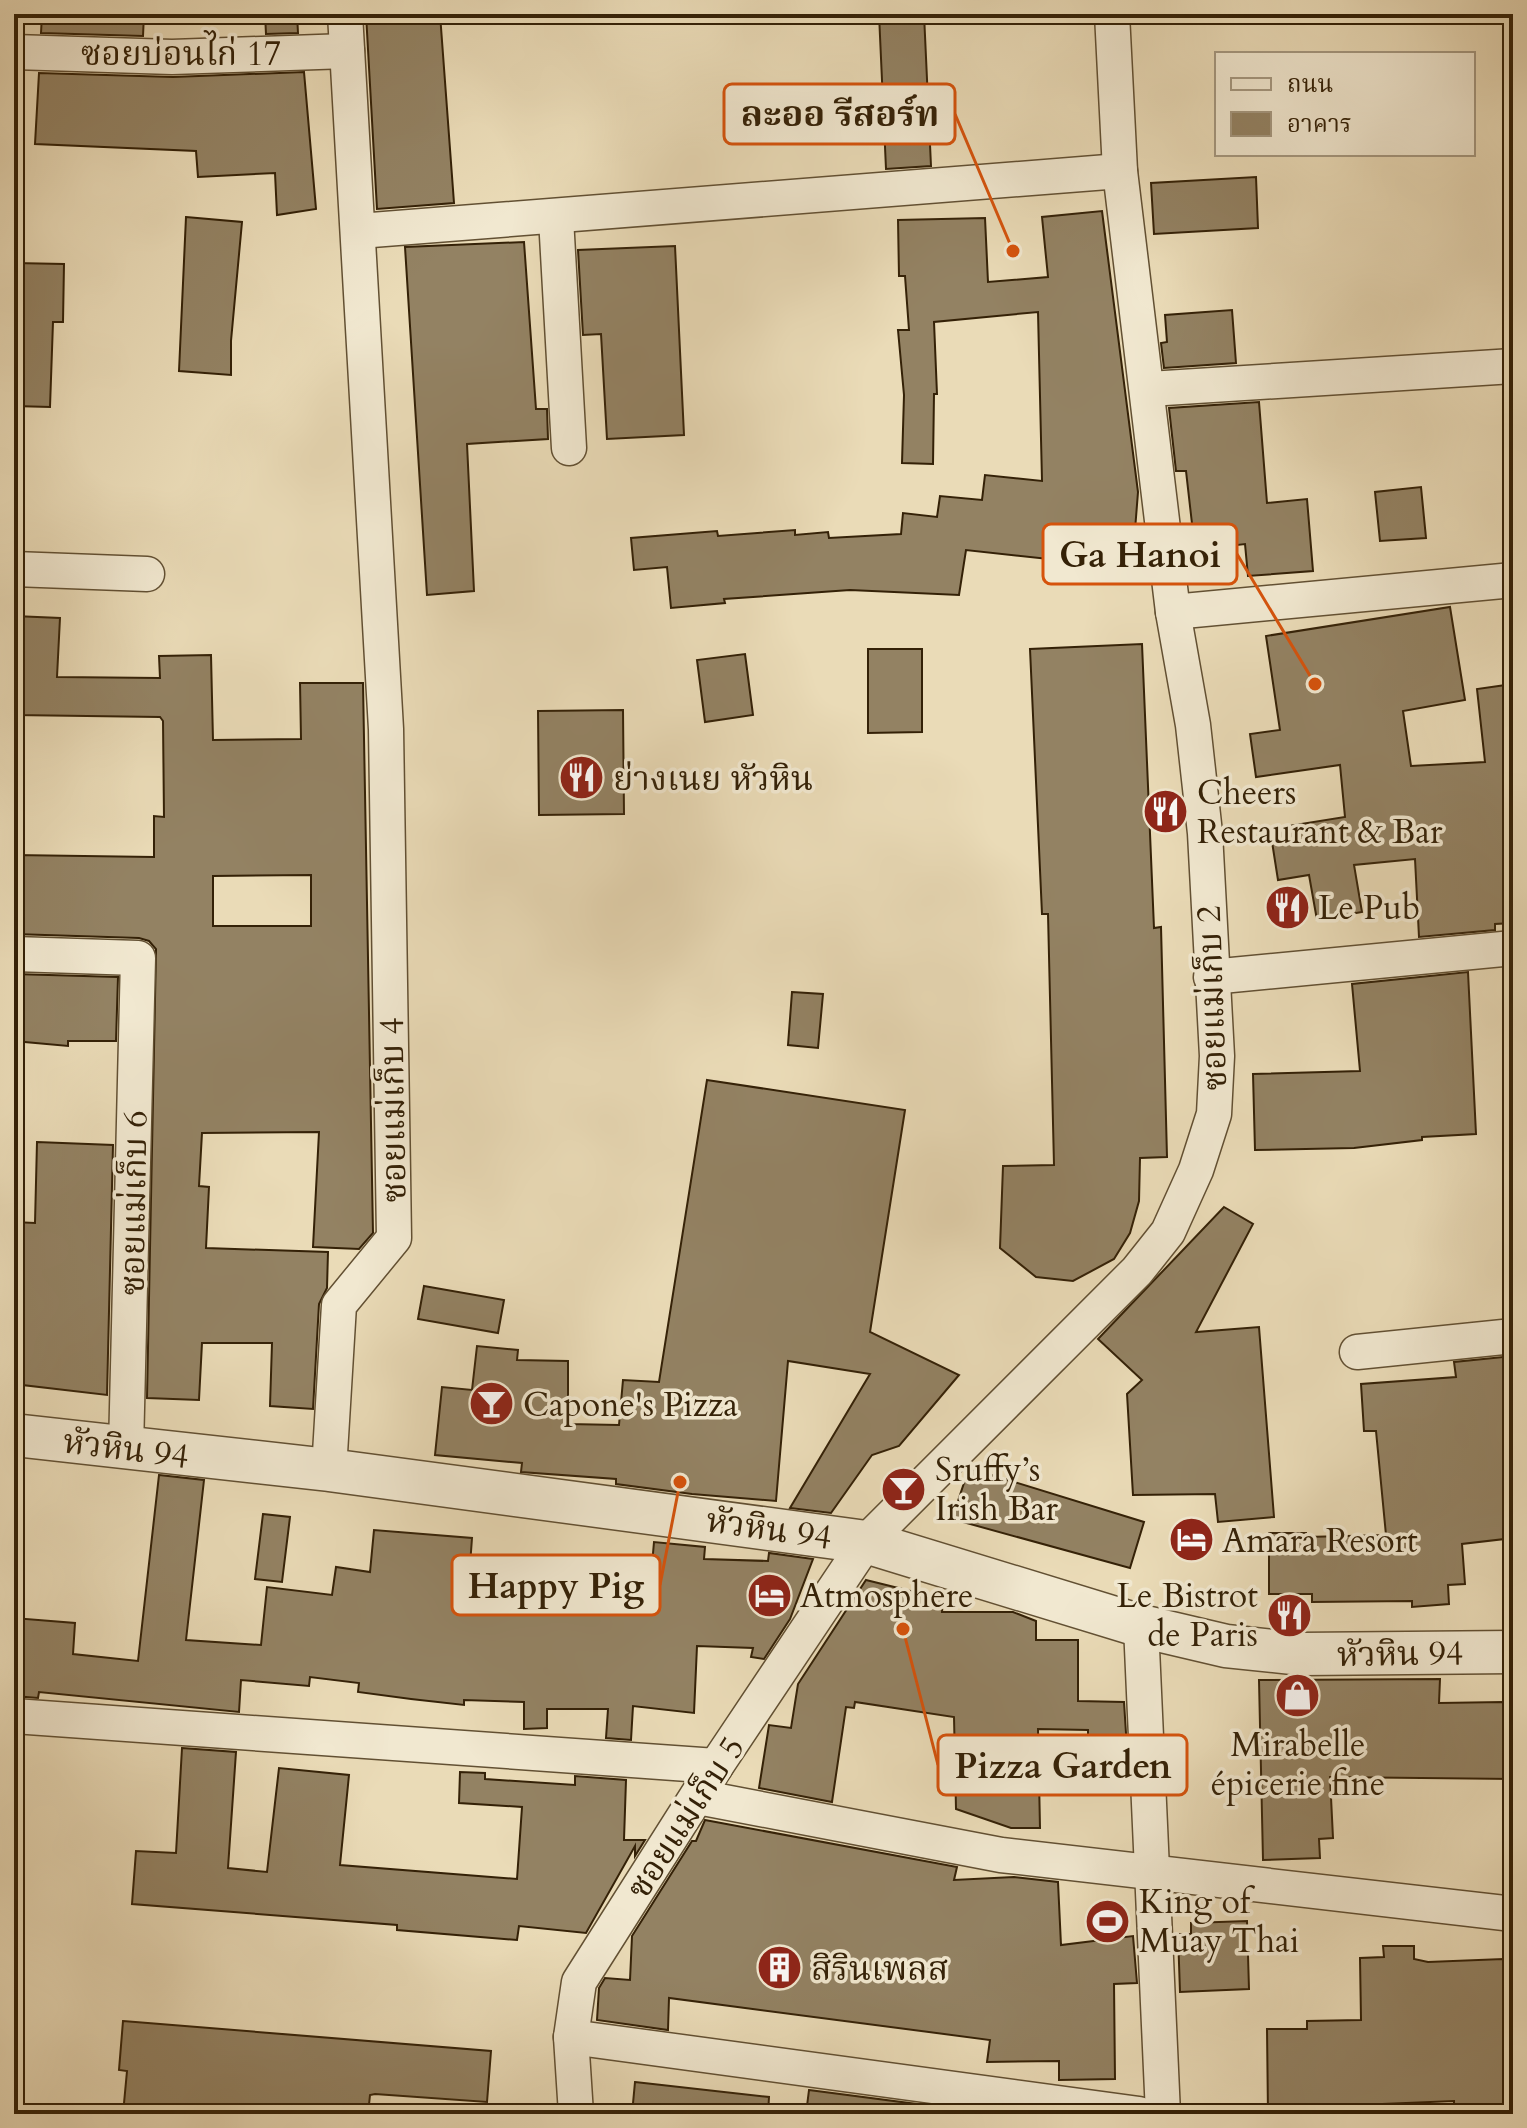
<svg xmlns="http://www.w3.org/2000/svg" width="1527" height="2128" viewBox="0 0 1527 2128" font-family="Cardo,'Noto Serif Thai',serif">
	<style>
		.building { fill: #938263; stroke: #342107; stroke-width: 2; fill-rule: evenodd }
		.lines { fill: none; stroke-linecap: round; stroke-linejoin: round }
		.minor-casing { stroke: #625033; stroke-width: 37 }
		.tertiary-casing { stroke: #625033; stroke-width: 45 }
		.minor { stroke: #f1e8d0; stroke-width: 34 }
		.tertiary { stroke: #f1e8d0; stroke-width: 42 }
		.labels { text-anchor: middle; stroke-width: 7; stroke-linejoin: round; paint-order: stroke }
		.street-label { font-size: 34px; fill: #342107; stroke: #f1e8d0 }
		.poi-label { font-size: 34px; fill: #342107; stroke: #f1e8d0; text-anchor: start }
		.leader { fill: none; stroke: #d6530c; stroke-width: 3 }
		.callout-dot { fill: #d6530c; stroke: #f1e8d0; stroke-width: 3 }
		.callout { fill: #f1e8d0; stroke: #d6530c; stroke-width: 3 }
		.callout-label { font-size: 36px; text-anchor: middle; font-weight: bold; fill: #342107 }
	</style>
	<rect width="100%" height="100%" fill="#eadbb7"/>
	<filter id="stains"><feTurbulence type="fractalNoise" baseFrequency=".0025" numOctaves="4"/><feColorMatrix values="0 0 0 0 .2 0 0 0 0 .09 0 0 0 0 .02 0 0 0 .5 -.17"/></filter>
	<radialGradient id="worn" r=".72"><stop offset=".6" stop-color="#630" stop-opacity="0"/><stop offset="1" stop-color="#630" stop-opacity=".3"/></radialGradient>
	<g class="building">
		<polygon points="42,14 144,14 143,36 41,33"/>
		<polygon points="265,14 297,14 298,33 266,34"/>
		<polygon points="366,14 440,14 454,203 377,209"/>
		<polygon points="879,14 924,14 931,166 886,169"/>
		<polygon points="304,72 316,209 277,215 275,173 198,177 196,151 35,144 39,73 173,77"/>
		<polygon points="1256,177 1258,228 1154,234 1151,183"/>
		<polygon points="1102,211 1138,492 1132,568 966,550 959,595 850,590 724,599 725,603 671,608 667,567 634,570 631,538 717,531 718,536 795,530 795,535 828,532 829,538 901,534 903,513 937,517 940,496 982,500 985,475 1042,481 1038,312 934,322 937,394 934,394 933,464 902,463 904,395 898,330 909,330 905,276 899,276 898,220 985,218 988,282 1048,277 1042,217"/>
		<polygon points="186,217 242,222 231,341 231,375 179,371"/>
		<polygon points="524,242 536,409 547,409 548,439 467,444 474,591 427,595 405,247"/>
		<polygon points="675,246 684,435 607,439 601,334 583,335 578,250"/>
		<polygon points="14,263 64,264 63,322 53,322 50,407 14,406"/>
		<polygon points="1232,310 1236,363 1164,368 1161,343 1167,342 1165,315"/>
		<polygon points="1259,402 1267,503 1307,499 1313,571 1248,576 1245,544 1195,550 1186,471 1176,471 1169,408"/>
		<polygon points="1421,487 1426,538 1380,541 1375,492"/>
		<polygon points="1450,607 1465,700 1403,711 1411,766 1485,762 1477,689 1513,684 1513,923 1495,924 1495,930 1419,937 1415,859 1354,865 1362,912 1317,920 1309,875 1278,880 1270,829 1345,817 1340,765 1256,777 1250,734 1280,730 1266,636"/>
		<path d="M14,616L60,618L57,677L160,678L159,656L211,655L213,740L301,739L300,683H363L373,1233L359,1249L313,1247L319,1132L202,1133L199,1186L209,1187L206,1248L328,1252L327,1288L319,1304L313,1409L270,1406L272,1343H202L199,1400L147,1398L156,949L149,941L139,938L14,934V855L154,857V816L164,817L163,721L160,717L14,715ZM311,875V926H213V876Z"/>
		<polygon points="1142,644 1154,928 1161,927 1167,1157 1140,1158 1139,1201 1130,1233 1114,1259 1073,1281 1036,1277 1000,1248 1003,1166 1054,1165 1048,914 1042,914 1030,649"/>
		<polygon points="868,649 922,649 922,732 868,733"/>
		<polygon points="745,654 753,715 705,722 697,660"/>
		<polygon points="623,710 624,814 539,815 538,711"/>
		<polygon points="1468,972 1476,1134 1422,1137 1422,1140 1354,1148 1255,1150 1253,1074 1360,1071 1352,984"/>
		<polygon points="14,974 118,977 116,1041 68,1041 68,1046 14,1041"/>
		<polygon points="792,992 823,994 818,1048 788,1045"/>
		<polygon points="707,1080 905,1110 870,1332 959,1375 899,1446 872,1455 831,1513 790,1508 870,1374 788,1361 776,1501 692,1494 616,1484 616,1479 521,1472 522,1463 435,1455 442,1387 472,1390 477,1346 518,1350 517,1360 568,1361 568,1424 619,1425 623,1380 659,1382"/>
		<polygon points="37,1142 113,1145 107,1395 14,1384 14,1222 35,1223"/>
		<polygon points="1224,1207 1253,1224 1196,1332 1259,1327 1274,1517 1218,1522 1215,1494 1133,1495 1127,1394 1142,1380 1098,1339"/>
		<polygon points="424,1286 504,1300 498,1333 418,1319"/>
		<polygon points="1513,1356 1513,1538 1462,1544 1465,1584 1448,1585 1449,1604 1412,1607 1412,1601 1312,1602 1312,1594 1269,1594 1269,1533 1306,1533 1306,1537 1386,1535 1376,1431 1364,1431 1361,1384 1456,1377 1454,1362"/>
		<polygon points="969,1468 1144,1522 1130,1568 952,1519"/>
		<polygon points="159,1475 204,1480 186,1640 261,1645 267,1587 332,1595 336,1567 370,1572 374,1530 472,1538 468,1593 575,1600 576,1574 651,1576 654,1542 705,1547 704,1559 768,1561 769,1553 813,1559 790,1619 764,1659 751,1657 753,1648 697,1646 694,1713 633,1706 631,1740 606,1738 608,1709 547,1709 547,1728 524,1729 524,1702 464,1700 464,1705 411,1699 358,1692 359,1683 310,1677 309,1686 241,1680 239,1712 39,1692 38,1698 14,1696 14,1618 75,1623 73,1654 138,1661"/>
		<polygon points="263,1514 290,1517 282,1582 255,1579"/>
		<polygon points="866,1580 943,1599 942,1612 1013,1612 1036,1621 1036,1640 1078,1640 1078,1701 1124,1702 1127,1749 1088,1749 1088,1730 1038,1729 1040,1828 1011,1828 956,1809 954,1717 855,1702 854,1708 846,1707 832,1802 759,1788 769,1725 791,1728 798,1684"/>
		<polygon points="1440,1679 1439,1703 1503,1702 1503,1711 1513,1711 1513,1779 1330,1777 1333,1838 1319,1839 1320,1858 1263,1860 1259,1680"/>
		<polygon points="182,1748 236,1752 228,1868 267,1872 279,1768 349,1775 340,1865 517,1879 522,1807 459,1803 460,1772 485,1773 485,1779 575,1785 575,1776 626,1780 624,1840 645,1840 635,1856 635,1846 586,1933 519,1926 517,1940 397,1930 397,1925 132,1904 136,1851 176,1853"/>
		<polygon points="705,1820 957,1867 954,1880 1014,1877 1058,1882 1061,1945 1133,1936 1137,1983 1114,1984 1115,2079 1059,2080 1059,2061 987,2062 990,2040 669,1998 668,2030 597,2020 599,1988 605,1978 630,1980 632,1936 692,1841 696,1841"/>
		<polygon points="1247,1921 1249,1989 1180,1992 1178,1934 1191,1934 1191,1923"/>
		<polygon points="1383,1946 1414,1946 1414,1959 1428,1962 1503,1959 1503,1973 1513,1972 1513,2107 1509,2107 1509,2114 1454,2114 1454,2101 1310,2107 1310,2114 1268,2114 1267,2029 1307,2029 1307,2021 1361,2020 1360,1958 1384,1957"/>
		<polygon points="123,2021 491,2051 487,2102 375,2094 370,2095 368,2114 123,2114 127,2071 119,2070"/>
		<polygon points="635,2082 769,2097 768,2114 632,2114"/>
		<polygon points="809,2090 978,2112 978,2114 806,2114"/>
	</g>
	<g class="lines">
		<defs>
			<g id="minor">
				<polyline points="14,52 172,57 347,51"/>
				<polyline points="556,218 569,448"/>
				<polyline points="359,231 1120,171"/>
				<polyline points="1149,389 1513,366"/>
				<polyline points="14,569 147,574"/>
				<polyline points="1173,612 1513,580"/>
				<polyline points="14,954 138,958 126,1449"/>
				<polyline points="1211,977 1513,948"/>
				<polyline points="1357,1352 1513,1336"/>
				<polyline points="329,1470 339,1305 394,1238 386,729 345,14"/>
				<polyline points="1141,1626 1163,2114"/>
				<polyline points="14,1716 716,1766"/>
				<polyline points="698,1797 1001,1855 1513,1914"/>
				<polyline points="571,2037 1139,2114"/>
				<polyline points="576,2114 571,2037 579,1982 716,1766 866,1542 1137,1271 1168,1232 1196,1170 1214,1114 1217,1056 1205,833 1193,725 1173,612 1120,171 1112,14"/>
			</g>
			<polyline id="tertiary" points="14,1435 329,1470 866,1542 1141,1626 1226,1646 1302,1654 1513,1652"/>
		</defs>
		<use href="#minor" class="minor-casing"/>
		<use href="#tertiary" class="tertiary-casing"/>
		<use href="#minor" class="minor"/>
		<use href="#tertiary" class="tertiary"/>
	</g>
	<defs>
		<symbol id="restaurant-disc" viewBox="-11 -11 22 22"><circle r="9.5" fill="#8f2418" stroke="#f1e8d0"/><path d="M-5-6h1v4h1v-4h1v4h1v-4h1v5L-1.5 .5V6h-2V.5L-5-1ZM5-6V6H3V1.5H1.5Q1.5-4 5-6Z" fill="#fff"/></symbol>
		<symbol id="bar-disc" viewBox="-11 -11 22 22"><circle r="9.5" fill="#8f2418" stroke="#f1e8d0"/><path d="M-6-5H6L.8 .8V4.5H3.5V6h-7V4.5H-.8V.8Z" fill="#fff"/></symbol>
		<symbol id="hotel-disc" viewBox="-11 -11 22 22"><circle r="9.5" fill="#8f2418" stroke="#f1e8d0"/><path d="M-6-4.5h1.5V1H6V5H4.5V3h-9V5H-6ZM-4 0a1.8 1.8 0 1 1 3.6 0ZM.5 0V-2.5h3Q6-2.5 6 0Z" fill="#fff"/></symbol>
		<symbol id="shop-disc" viewBox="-11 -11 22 22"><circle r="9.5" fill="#8f2418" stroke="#f1e8d0"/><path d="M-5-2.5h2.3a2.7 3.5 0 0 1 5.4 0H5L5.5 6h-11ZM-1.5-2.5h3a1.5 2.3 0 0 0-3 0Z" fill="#fff"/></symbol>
		<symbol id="stadium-disc" viewBox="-11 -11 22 22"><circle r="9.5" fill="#8f2418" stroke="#f1e8d0"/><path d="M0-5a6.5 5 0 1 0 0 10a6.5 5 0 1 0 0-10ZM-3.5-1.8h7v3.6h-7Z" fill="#fff"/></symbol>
		<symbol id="building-disc" viewBox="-11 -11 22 22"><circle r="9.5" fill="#8f2418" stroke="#f1e8d0"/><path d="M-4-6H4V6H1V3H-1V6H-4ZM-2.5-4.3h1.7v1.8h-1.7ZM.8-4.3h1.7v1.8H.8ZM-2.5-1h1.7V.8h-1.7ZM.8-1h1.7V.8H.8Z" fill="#fff"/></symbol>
	</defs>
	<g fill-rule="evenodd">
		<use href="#restaurant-disc" x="556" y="752" width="51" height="51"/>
		<use href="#restaurant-disc" x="1140" y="786" width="51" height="51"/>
		<use href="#restaurant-disc" x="1262" y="882" width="51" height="51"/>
		<use href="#bar-disc" x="466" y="1378" width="51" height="51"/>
		<use href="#bar-disc" x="878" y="1464" width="51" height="51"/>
		<use href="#hotel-disc" x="1166" y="1514" width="51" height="51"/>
		<use href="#hotel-disc" x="744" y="1570" width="51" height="51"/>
		<use href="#restaurant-disc" x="1264" y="1590" width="51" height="51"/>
		<use href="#shop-disc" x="1272" y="1670" width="51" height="51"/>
		<use href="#stadium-disc" x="1082" y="1896" width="51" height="51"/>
		<use href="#building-disc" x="754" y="1942" width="51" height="51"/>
	</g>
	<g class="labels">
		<g class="street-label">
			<text x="181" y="65">ซอยบ่อนไก่ 17</text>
			<text transform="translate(1211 998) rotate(-92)" y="12">ซอยแม่เก็บ 2</text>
			<text transform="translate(392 1110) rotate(-91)" y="12">ซอยแม่เก็บ 4</text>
			<text transform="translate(133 1203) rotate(-89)" y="12">ซอยแม่เก็บ 6</text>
			<text transform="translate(126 1448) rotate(7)" y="12">หัวหิน 94</text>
			<text transform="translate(769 1528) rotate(8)" y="12">หัวหิน 94</text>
			<text transform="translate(1400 1653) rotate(-1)" y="12">หัวหิน 94</text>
			<text transform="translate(685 1817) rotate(-57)" y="12">ซอยแม่เก็บ 5</text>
		</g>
		<g class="poi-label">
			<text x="613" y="790">ย่างเนย หัวหิน</text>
			<text x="1197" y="804">Cheers<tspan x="1197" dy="39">Restaurant &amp; Bar</tspan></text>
			<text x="1318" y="919">Le Pub</text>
			<text x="523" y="1416">Capone's Pizza</text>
			<text x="935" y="1481">Sruffy’s<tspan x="935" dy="39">Irish Bar</tspan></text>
			<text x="1222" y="1552">Amara Resort</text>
			<text x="800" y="1607">Atmosphere</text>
			<text x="1258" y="1607" text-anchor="end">Le Bistrot<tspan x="1258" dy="39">de Paris</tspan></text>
			<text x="1298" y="1756" text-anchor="middle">Mirabelle<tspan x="1298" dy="39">épicerie fine</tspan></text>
			<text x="1139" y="1913">King of<tspan x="1139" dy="39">Muay Thai</tspan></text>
			<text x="811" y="1980">สิรินเพลส</text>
		</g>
	</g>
	<path class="leader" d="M1013 251L955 114M1315 684L1237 554M680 1482L660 1585M903 1629L938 1765"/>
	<g class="callout-dot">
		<circle cx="1013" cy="251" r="8"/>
		<circle cx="1315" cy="684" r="8"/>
		<circle cx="680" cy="1482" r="8"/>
		<circle cx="903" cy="1629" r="8"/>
	</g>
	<g class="callout">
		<rect x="724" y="84" width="231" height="60" rx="8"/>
		<rect x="1043" y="524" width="194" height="60" rx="8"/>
		<rect x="452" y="1555" width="208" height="60" rx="8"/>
		<rect x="938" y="1735" width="249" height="60" rx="8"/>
	</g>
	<g class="callout-label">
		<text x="840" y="126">ละออ รีสอร์ท</text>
		<text x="1140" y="567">Ga Hanoi</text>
		<text x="556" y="1598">Happy Pig</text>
		<text x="1063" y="1778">Pizza Garden</text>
	</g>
	<rect width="1527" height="2128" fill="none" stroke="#eadbb7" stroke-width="48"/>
	<rect x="16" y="16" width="1495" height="2096" fill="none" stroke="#342107" stroke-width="4"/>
	<rect x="24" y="24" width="1479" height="2080" fill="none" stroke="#342107" stroke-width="2"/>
	<rect x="1215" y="52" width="260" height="104" fill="#f1e8d0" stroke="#a59880" stroke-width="2"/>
	<rect x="1231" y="78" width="40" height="12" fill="#f1e8d0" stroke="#a59880" stroke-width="2"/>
	<text x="1287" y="92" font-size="24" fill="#342107">ถนน</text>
	<rect x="1231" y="112" width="40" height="24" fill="#938263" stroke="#a59880" stroke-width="2"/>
	<text x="1287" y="132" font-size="24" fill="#342107">อาคาร</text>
	<rect width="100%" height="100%" filter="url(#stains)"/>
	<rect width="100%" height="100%" fill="url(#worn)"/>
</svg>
